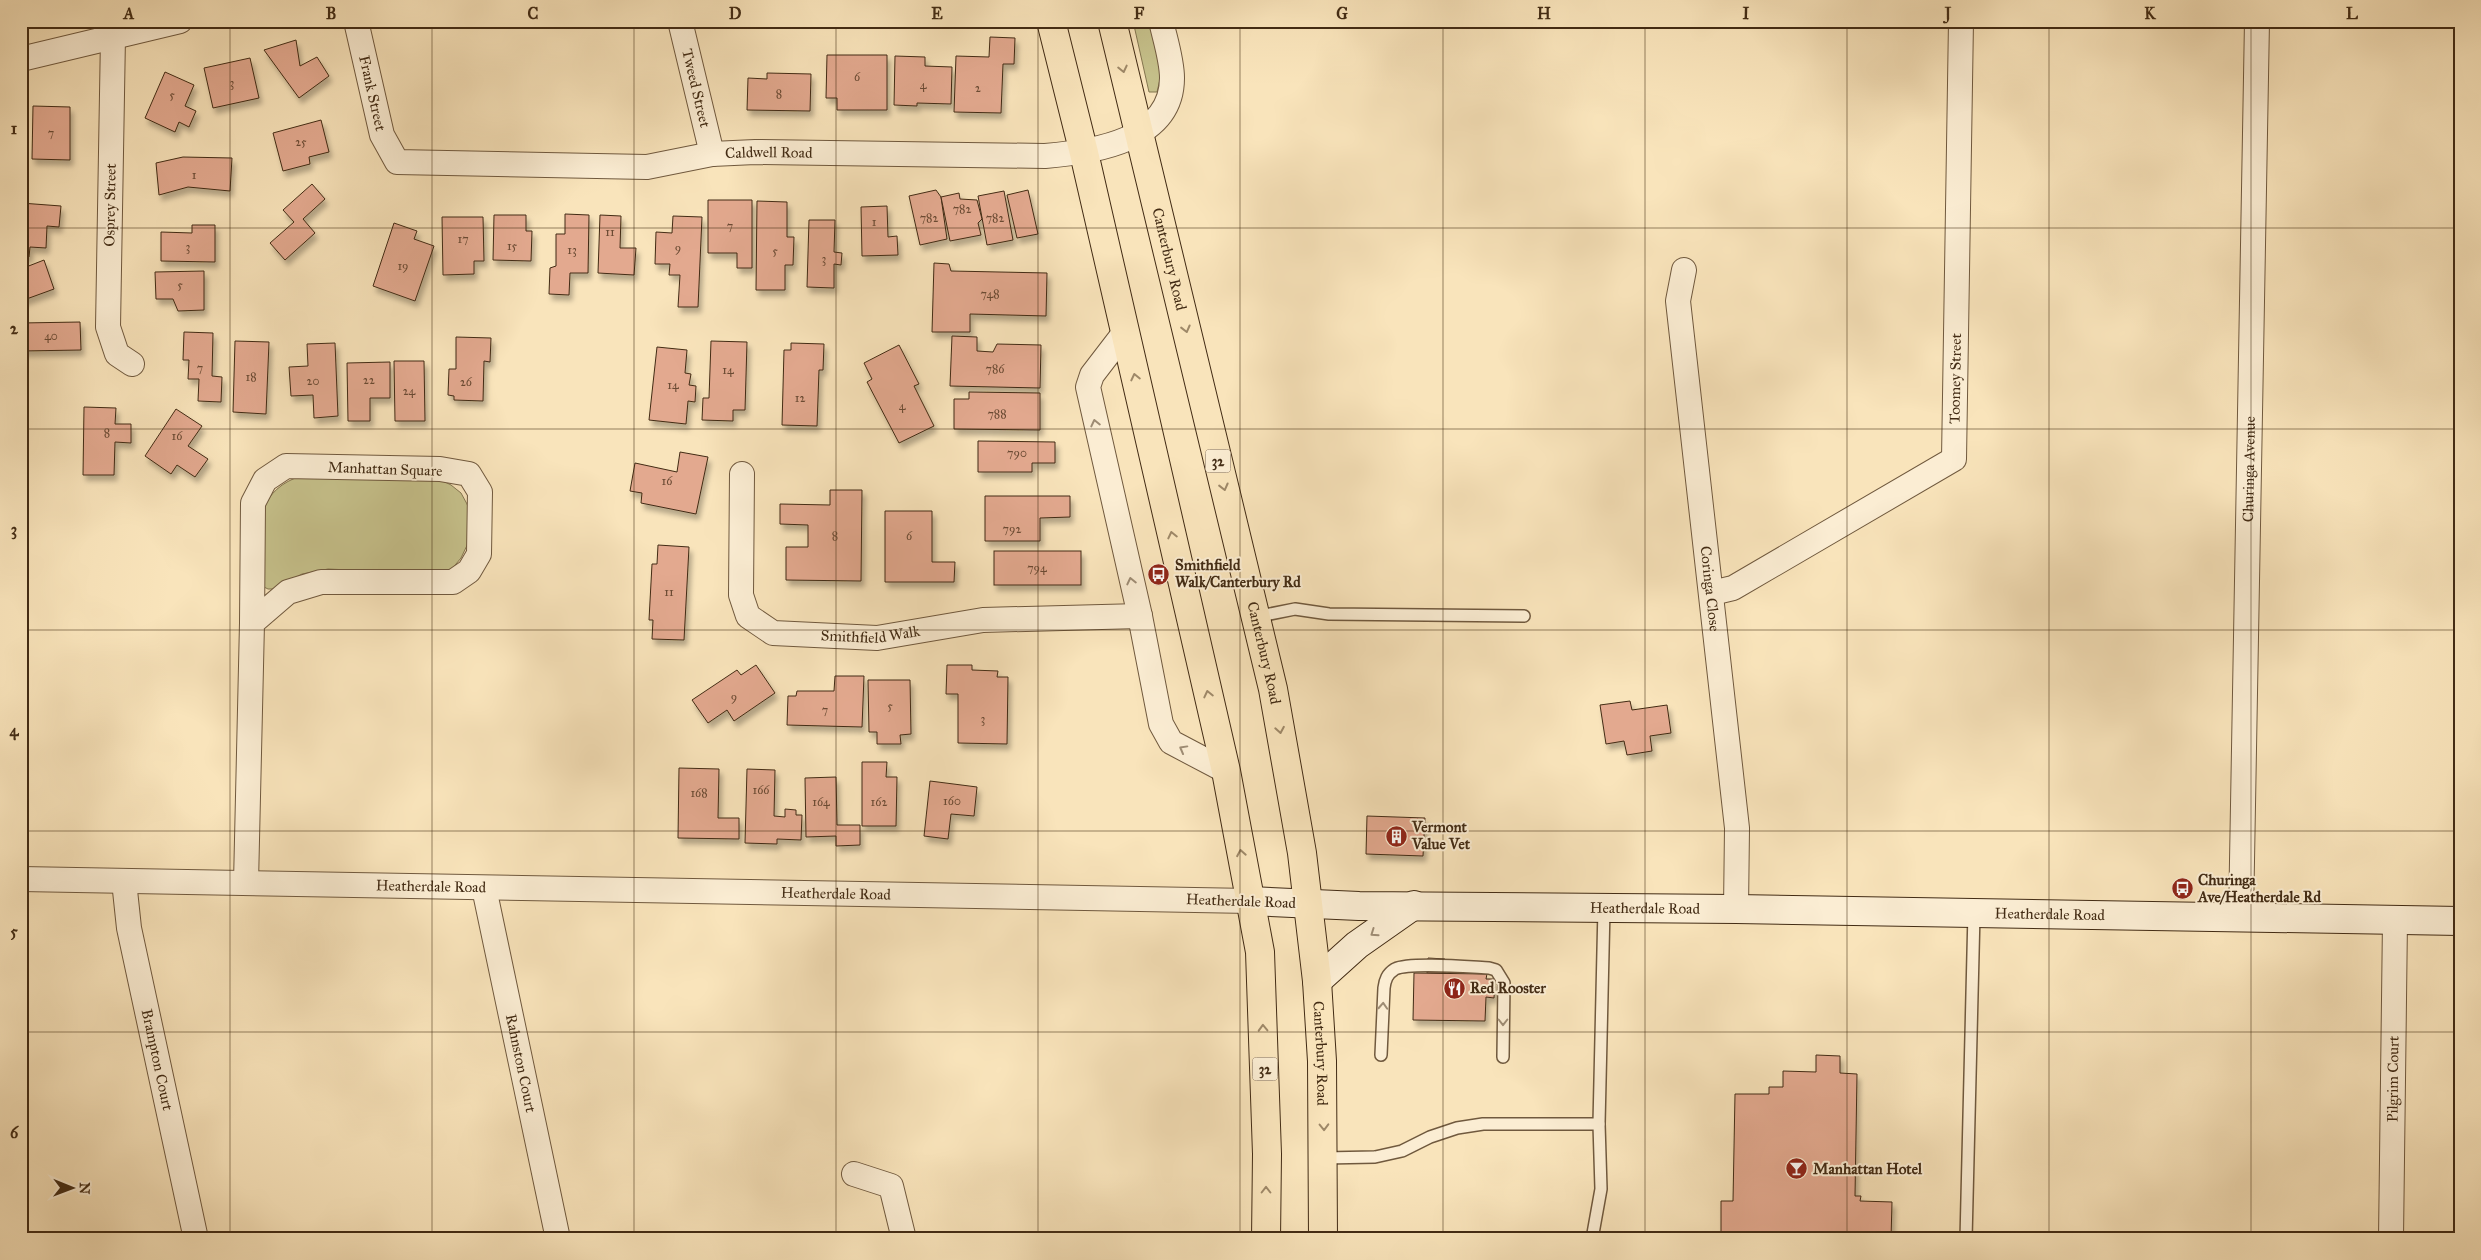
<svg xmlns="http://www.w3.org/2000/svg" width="2481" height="1260" viewBox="0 0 2481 1260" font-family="'IM FELL Great Primer',serif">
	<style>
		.green { fill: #c6c18b; stroke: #847650 }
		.building { fill: #e3a98f; stroke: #422b14; filter: url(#shadow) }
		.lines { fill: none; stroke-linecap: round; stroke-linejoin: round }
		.service-casing { stroke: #70593e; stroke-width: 14 }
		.minor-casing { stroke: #70593e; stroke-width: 26 }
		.secondary-casing { stroke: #422b14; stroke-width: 30 }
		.primary-casing { stroke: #422b14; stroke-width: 30 }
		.service { stroke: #fbedd3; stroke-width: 11 }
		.minor { stroke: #fbedd3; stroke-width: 24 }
		.secondary { stroke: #fbedd3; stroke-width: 28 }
		.primary { stroke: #f9e4bb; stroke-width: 28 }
		.oneway { stroke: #9e8868 }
		.oneway2 { stroke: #9e8c74 }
		.grid { fill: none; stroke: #422b14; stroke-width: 1; stroke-opacity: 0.55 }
		.labels { text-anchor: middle; stroke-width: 4; stroke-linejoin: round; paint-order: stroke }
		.number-label { font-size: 12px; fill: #6a4a33 }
		.shield { fill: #fbedd3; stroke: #7a654d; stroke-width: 1 }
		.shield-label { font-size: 14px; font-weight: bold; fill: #422b14 }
		.street-label { font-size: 15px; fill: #422b14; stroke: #fbedd3 }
		.poi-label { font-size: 15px; font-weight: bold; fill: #422b14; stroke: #fbedd3; text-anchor: start }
		.neatline { fill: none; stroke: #422b14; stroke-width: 2 }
		.grid-label { font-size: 16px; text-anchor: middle; font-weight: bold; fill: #422b14 }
	</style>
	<defs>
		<filter id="shadow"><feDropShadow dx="3" dy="5.5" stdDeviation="2.5" flood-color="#0004"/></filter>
	</defs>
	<rect width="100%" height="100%" fill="#f9e4bb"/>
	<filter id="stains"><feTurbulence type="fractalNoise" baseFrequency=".004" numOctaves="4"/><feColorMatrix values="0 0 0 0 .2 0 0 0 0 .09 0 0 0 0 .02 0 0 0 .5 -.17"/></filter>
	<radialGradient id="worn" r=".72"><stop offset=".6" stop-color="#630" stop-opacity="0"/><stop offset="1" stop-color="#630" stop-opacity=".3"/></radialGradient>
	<g class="green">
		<polygon points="1133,21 1151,21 1161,75 1157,92 1149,92"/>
		<path d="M301,476L439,479L451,485L461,493L467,504L471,516V537L461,558L451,570L435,574L328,569L302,574L274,589H268L262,586V512C269,493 282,482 301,476Z"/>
	</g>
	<g class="building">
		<polygon points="990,37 1015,38 1014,64 1003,64 1001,113 954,112 956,56 989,57"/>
		<polygon points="296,40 300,66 317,57 329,76 299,98 264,50"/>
		<polygon points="827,55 887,55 887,110 837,110 837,98 826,98"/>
		<polygon points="895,56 925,57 925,66 952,67 951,104 917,103 917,106 894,105"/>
		<polygon points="250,58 259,98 213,108 204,68"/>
		<polygon points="165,72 194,85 185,106 196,111 189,127 179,122 175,132 145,118"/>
		<polygon points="767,73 811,74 810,111 747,110 748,78 767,79"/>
		<polygon points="33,106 70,107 70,160 32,159"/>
		<polygon points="321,120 329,152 309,157 310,164 283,171 273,133"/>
		<polygon points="183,157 232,158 230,191 188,187 159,195 156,163"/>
		<polygon points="312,184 325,199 303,219 315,233 285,260 270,243 294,222 283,210"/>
		<polygon points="936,190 941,197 947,239 920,245 909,196"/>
		<polygon points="1028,190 1038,234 1017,238 1007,195"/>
		<polygon points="1004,191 1013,240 987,245 978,196"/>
		<polygon points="959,193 960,199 977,200 982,219 978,223 981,235 950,241 941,197"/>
		<polygon points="708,200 752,200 752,268 737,268 737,253 708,253"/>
		<polygon points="757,201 787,202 787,237 794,237 793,265 785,265 785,290 756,290"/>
		<polygon points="21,203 61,206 59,227 47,226 46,248 30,247 29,257 21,257"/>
		<polygon points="887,206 888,237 897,236 898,255 862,256 861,207"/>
		<polygon points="565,214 589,215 588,273 570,273 569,295 549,294 550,268 556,266 556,234 565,234"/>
		<polygon points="494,215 526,215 526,231 532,231 531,261 493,260"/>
		<polygon points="600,215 621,216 620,248 636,248 634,275 598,273"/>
		<polygon points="673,216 702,217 698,307 678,307 680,275 669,275 670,264 655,264 656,232 672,233"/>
		<polygon points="442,217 483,217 484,261 474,261 474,274 443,275"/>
		<polygon points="809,220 835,220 834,252 842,253 841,265 834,264 834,288 807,287"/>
		<polygon points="394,223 417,231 414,239 434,246 415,301 373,286"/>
		<polygon points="192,225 215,225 215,262 161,261 161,232 192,233"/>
		<polygon points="44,260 54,289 21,301 21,269"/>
		<polygon points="934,263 949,264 951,271 1047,273 1046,316 970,314 970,332 932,332"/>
		<polygon points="204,271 204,310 178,311 173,299 156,299 155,272"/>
		<polygon points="80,322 81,350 21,351 21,323"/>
		<polygon points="184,332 213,333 212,376 222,377 221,402 198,401 199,379 188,379 189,360 183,360"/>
		<polygon points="952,336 977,337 977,351 993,352 997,344 1041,345 1040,388 950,386"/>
		<polygon points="456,337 491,338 490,362 484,361 483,401 454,400 454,396 448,395 449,369 456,369"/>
		<polygon points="235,341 269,342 266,414 233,412"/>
		<polygon points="711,341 747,342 745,410 733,410 733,421 702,420 703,398 709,398"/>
		<polygon points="335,343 338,416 314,418 313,395 291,396 289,367 308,366 307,344"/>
		<polygon points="791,343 824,344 823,370 819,370 817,426 782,425 784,350 791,350"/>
		<polygon points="899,345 919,384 914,386 934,426 899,443 867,382 872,379 864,363"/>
		<polygon points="657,347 687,350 685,373 691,374 689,385 696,386 695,402 688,401 686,424 649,420"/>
		<polygon points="394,361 424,361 425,421 395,421"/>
		<polygon points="390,362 390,398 370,398 370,421 348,421 347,363"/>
		<polygon points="969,392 1040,393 1040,430 954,429 954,399 969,399"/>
		<polygon points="84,407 116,408 115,424 131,424 131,443 115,442 114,475 83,475"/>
		<polygon points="176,409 202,426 188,446 208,459 195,477 177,465 171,474 145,456"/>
		<polygon points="978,441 1055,442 1055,463 1032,463 1032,472 978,472"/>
		<polygon points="680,452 708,457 696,514 641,503 642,493 630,491 635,463 677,472"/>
		<polygon points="830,490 862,490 861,581 786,580 786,547 808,547 808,525 780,524 780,504 830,505"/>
		<polygon points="985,496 1070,496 1070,517 1040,518 1040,541 985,541"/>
		<polygon points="885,511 932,511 932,562 955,562 954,582 885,582"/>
		<polygon points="658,545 689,547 684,640 652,639 653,620 649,620 652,564 657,564"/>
		<rect x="994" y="551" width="87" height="34"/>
		<polygon points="756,665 775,693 734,721 727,710 708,723 692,700 737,670 741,675"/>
		<polygon points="947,665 972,665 972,670 998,671 997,677 1008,677 1007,744 958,743 958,694 946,694"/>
		<polygon points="835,676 864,676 862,727 787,725 788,696 796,696 797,691 834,691"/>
		<polygon points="868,680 910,680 911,734 900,735 901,744 877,744 877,732 869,732"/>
		<polygon points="1630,701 1632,710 1667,705 1671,733 1650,736 1652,751 1627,755 1624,741 1606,744 1600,705"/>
		<polygon points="862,762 887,762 886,777 897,777 896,826 862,826"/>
		<polygon points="679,768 719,769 718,818 739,818 739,839 678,838"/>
		<polygon points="747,769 775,770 774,816 785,817 785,809 796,810 796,815 802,815 801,840 777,839 777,844 745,843"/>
		<polygon points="836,777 837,825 860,825 860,845 836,846 836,836 806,837 805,778"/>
		<polygon points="930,781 977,787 974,816 951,814 948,839 924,836"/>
		<polygon points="1367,816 1425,818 1423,856 1366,854"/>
		<polygon points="1428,958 1445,959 1445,973 1427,973"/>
		<polygon points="1414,973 1487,974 1486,979 1495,979 1494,998 1486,997 1485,1021 1413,1020"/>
		<polygon points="1816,1055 1840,1056 1840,1073 1857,1074 1855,1196 1861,1196 1860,1201 1892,1202 1891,1239 1721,1239 1721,1201 1733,1201 1735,1094 1769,1094 1769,1087 1783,1087 1783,1071 1816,1072"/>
	</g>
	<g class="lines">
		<defs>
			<g id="service">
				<polyline points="1255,617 1295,609 1329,614 1524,616"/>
				<path d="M1381,1055L1384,988C1385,980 1387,974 1395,969C1410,962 1469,967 1489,968L1496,970L1504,983L1503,1057"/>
				<polyline points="1324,1158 1375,1157 1402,1151 1430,1137 1457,1128 1483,1124 1599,1124"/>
				<polyline points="1592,1239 1601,1189 1599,1124 1604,908"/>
				<polyline points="1966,1239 1974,913"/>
			</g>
			<g id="minor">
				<path id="s1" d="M356,21L382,135L397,162L647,167L712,154L755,152L1045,156C1093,152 1172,141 1172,78C1172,60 1165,39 1161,21"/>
				<path id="s2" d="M680,21L712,154"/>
				<polyline points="113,36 108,327 117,354 132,364"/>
				<polyline points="21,59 180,21"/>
				<path id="s3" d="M1684,270L1678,301L1737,828L1736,909"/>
				<polyline points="1125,332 1092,375 1088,387 1140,616 1161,724 1171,742 1226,771"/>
				<path id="s4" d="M742,474L741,595L748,616L773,633L877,638L983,620L1140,616"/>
				<path id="s5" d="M1712,593L1733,588L1954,459L1961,21"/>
				<path id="s6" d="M21,879L1250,901"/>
				<path id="s7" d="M124,881L129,928L196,1239"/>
				<polyline points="246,883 252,623 288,592 321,582 453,582 469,571 479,554 480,492 469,474 440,469 286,466 265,480 253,503 252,623"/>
				<path id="s8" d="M484,888L558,1239"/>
				<path id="s9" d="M2241,917L2257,21"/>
				<polyline points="854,1174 891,1186 904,1239"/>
				<path id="s10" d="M2391,1239L2395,920"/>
			</g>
			<g id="secondary">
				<path id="s11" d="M1250,901L1359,906L1736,909L2460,921"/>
				<polyline points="1317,981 1357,945 1414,905"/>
			</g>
			<g id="primary">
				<polyline points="1051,21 1084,153 1226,771 1260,952 1267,1154 1266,1239"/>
				<path id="s12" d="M1112,21L1273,689L1302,853L1317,981L1322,1061L1323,1239"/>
			</g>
		</defs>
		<use href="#service" class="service-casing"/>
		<use href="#minor" class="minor-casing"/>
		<use href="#secondary" class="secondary-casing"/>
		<use href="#primary" class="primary-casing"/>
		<use href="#service" class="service"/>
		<use href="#minor" class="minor"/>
		<use href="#secondary" class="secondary"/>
		<use href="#primary" class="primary"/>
	</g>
	<defs><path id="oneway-chevron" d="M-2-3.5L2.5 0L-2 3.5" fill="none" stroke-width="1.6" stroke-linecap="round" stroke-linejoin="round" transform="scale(1.25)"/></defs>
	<g class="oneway">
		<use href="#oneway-chevron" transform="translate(1123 69) rotate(77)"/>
		<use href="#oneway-chevron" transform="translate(1186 329) rotate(76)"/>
		<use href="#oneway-chevron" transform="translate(1135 377) rotate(-103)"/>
		<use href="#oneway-chevron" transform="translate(1224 487) rotate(76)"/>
		<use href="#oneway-chevron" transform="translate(1172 535) rotate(-103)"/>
		<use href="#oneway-chevron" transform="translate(1208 694) rotate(-103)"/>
		<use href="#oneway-chevron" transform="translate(1280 730) rotate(80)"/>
		<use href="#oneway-chevron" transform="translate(1241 853) rotate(-100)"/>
		<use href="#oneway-chevron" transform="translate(1263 1028) rotate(-92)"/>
		<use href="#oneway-chevron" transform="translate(1324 1127) rotate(89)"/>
		<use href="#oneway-chevron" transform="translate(1266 1190) rotate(-90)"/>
	</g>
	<g class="oneway2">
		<use href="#oneway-chevron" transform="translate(1095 423) rotate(-103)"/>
		<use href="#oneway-chevron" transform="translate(1131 581) rotate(-103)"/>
		<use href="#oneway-chevron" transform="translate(1183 749) rotate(-151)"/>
		<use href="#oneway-chevron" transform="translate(1374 933) rotate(145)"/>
		<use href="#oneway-chevron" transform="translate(1383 1006) rotate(-87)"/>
		<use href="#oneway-chevron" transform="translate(1503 1022) rotate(90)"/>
	</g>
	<path class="grid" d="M230,21V1239M432,21V1239M634,21V1239M836,21V1239M1038,21V1239M1240,21V1239M1443,21V1239M1645,21V1239M1847,21V1239M2049,21V1239M2251,21V1239M21,228H2460M21,429H2460M21,630H2460M21,831H2460M21,1032H2460"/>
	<defs>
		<symbol id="bus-disc" viewBox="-11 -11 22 22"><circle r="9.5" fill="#8f2418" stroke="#fbedd3"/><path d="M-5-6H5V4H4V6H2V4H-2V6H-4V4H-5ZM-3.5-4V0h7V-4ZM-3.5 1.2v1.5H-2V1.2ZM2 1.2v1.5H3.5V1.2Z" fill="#fff"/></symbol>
		<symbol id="building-disc" viewBox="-11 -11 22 22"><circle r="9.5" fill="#8f2418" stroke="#fbedd3"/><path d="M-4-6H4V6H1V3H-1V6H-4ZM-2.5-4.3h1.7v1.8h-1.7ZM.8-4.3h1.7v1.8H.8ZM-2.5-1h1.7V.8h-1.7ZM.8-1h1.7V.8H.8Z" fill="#fff"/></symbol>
		<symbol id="restaurant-disc" viewBox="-11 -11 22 22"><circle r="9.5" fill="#8f2418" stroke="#fbedd3"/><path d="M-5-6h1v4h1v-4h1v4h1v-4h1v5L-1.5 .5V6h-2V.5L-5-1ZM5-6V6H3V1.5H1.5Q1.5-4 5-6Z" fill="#fff"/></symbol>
		<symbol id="bar-disc" viewBox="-11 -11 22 22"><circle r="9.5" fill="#8f2418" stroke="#fbedd3"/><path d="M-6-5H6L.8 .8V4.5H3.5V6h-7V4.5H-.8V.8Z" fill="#fff"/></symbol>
	</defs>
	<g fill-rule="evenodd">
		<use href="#bus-disc" x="1146" y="562" width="25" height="25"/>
		<use href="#building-disc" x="1384" y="824" width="25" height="25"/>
		<use href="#bus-disc" x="2170" y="876" width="25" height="25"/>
		<use href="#restaurant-disc" x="1442" y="976" width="25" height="25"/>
		<use href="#bar-disc" x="1784" y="1156" width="25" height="25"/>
	</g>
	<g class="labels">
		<g class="number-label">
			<text x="857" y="81">6</text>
			<text x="232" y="87">3</text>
			<text x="923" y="89">4</text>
			<text x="978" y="92">2</text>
			<text x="779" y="98">8</text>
			<text x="172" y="99">5</text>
			<text x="51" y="137">7</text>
			<text x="301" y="146">25</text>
			<text x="194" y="179">1</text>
			<text x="962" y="213">782</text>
			<text x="929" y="222">782</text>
			<text x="995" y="222">782</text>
			<text x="874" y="226">1</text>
			<text x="730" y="230">7</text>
			<text x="610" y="236">11</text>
			<text x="463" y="243">17</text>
			<text x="512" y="250">15</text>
			<text x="188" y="251">3</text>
			<text x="678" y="252">9</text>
			<text x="572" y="254">13</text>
			<text x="775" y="255">5</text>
			<text x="824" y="263">3</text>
			<text x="403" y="270">19</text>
			<text x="180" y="289">5</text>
			<text x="990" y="298">748</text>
			<text x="51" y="340">40</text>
			<text x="200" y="372">7</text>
			<text x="995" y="373">786</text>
			<text x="728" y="374">14</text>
			<text x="251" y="381">18</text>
			<text x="369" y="384">22</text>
			<text x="313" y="385">20</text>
			<text x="466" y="386">26</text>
			<text x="673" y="389">14</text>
			<text x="409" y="395">24</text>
			<text x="800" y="402">12</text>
			<text x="902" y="410">4</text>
			<text x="997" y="418">788</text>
			<text x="107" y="437">8</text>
			<text x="177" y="440">16</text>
			<text x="1017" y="457">790</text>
			<text x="667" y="485">16</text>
			<text x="1012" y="533">792</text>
			<text x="835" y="540">8</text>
			<text x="909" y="540">6</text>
			<text x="1037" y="572">794</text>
			<text x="669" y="596">11</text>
			<text x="734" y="701">9</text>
			<text x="890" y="710">5</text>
			<text x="825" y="714">7</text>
			<text x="983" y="723">3</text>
			<text x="761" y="794">166</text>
			<text x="699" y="797">168</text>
			<text x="952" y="805">160</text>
			<text x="821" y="806">164</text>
			<text x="879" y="806">162</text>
		</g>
		<g class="shield">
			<rect x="1205.5" y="449.5" width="25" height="23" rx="4"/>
			<rect x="1252.5" y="1057.5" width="25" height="23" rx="4"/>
		</g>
		<g class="shield-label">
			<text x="1218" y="466">32</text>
			<text x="1265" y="1074">32</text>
		</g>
		<g class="street-label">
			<text dy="5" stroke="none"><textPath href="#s2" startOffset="69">Tweed Street</textPath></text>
			<text dy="5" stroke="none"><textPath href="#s1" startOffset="74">Frank Street</textPath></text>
			<text dy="5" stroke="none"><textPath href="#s1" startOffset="521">Caldwell Road</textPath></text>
			<text transform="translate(110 205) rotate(-89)" y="5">Osprey Street</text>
			<text dy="5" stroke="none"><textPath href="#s12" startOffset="245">Canterbury Road</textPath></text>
			<text dy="5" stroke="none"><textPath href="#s5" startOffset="358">Toomey Street</textPath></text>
			<text transform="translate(385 469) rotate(2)" y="5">Manhattan Square</text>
			<text dy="5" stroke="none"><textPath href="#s9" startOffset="448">Churinga Avenue</textPath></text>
			<text dy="5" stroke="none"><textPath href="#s3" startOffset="321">Coringa Close</textPath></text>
			<text dy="5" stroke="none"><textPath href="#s4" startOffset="271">Smithfield Walk</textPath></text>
			<text dy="5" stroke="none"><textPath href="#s12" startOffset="650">Canterbury Road</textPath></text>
			<text dy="5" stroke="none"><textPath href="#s6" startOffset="410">Heatherdale Road</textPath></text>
			<text dy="5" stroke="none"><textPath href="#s6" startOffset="815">Heatherdale Road</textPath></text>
			<text transform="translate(1241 901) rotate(2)" y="5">Heatherdale Road</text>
			<text dy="5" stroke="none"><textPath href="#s11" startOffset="395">Heatherdale Road</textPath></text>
			<text dy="5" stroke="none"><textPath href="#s11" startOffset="800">Heatherdale Road</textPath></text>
			<text dy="5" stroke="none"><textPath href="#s12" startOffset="1055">Canterbury Road</textPath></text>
			<text dy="5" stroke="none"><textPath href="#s7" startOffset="182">Brampton Court</textPath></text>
			<text dy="5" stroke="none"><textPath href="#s8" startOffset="179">Rahnston Court</textPath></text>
			<text dy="5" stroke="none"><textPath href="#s10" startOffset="160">Pilgrim Court</textPath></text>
		</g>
		<g class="poi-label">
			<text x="1175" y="570">Smithfield<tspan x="1175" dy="17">Walk/Canterbury Rd</tspan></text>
			<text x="1412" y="832">Vermont<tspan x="1412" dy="17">Value Vet</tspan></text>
			<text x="2198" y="885">Churinga<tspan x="2198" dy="17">Ave/Heatherdale Rd</tspan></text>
			<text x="1470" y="993">Red Rooster</text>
			<text x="1813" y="1174">Manhattan Hotel</text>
		</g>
	</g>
	<rect width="2481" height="1260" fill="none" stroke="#f9e4bb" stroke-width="55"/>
	<g transform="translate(72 1188) rotate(91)" stroke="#fbedd3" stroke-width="4" paint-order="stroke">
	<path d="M0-4L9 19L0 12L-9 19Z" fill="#422b14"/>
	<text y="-8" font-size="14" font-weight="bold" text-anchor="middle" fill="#422b14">N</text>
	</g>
	<rect x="28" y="28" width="2426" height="1204" class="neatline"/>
	<g class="grid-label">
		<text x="129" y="19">A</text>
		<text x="331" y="19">B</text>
		<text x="533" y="19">C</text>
		<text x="735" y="19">D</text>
		<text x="937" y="19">E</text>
		<text x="1139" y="19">F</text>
		<text x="1342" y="19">G</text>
		<text x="1544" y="19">H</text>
		<text x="1746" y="19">I</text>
		<text x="1948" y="19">J</text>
		<text x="2150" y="19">K</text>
		<text x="2352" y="19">L</text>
		<text x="14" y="134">1</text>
		<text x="14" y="334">2</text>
		<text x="14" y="535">3</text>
		<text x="14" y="736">4</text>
		<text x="14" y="937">5</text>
		<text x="14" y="1138">6</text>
	</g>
	<rect width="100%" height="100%" filter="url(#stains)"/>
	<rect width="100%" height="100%" fill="url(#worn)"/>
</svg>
